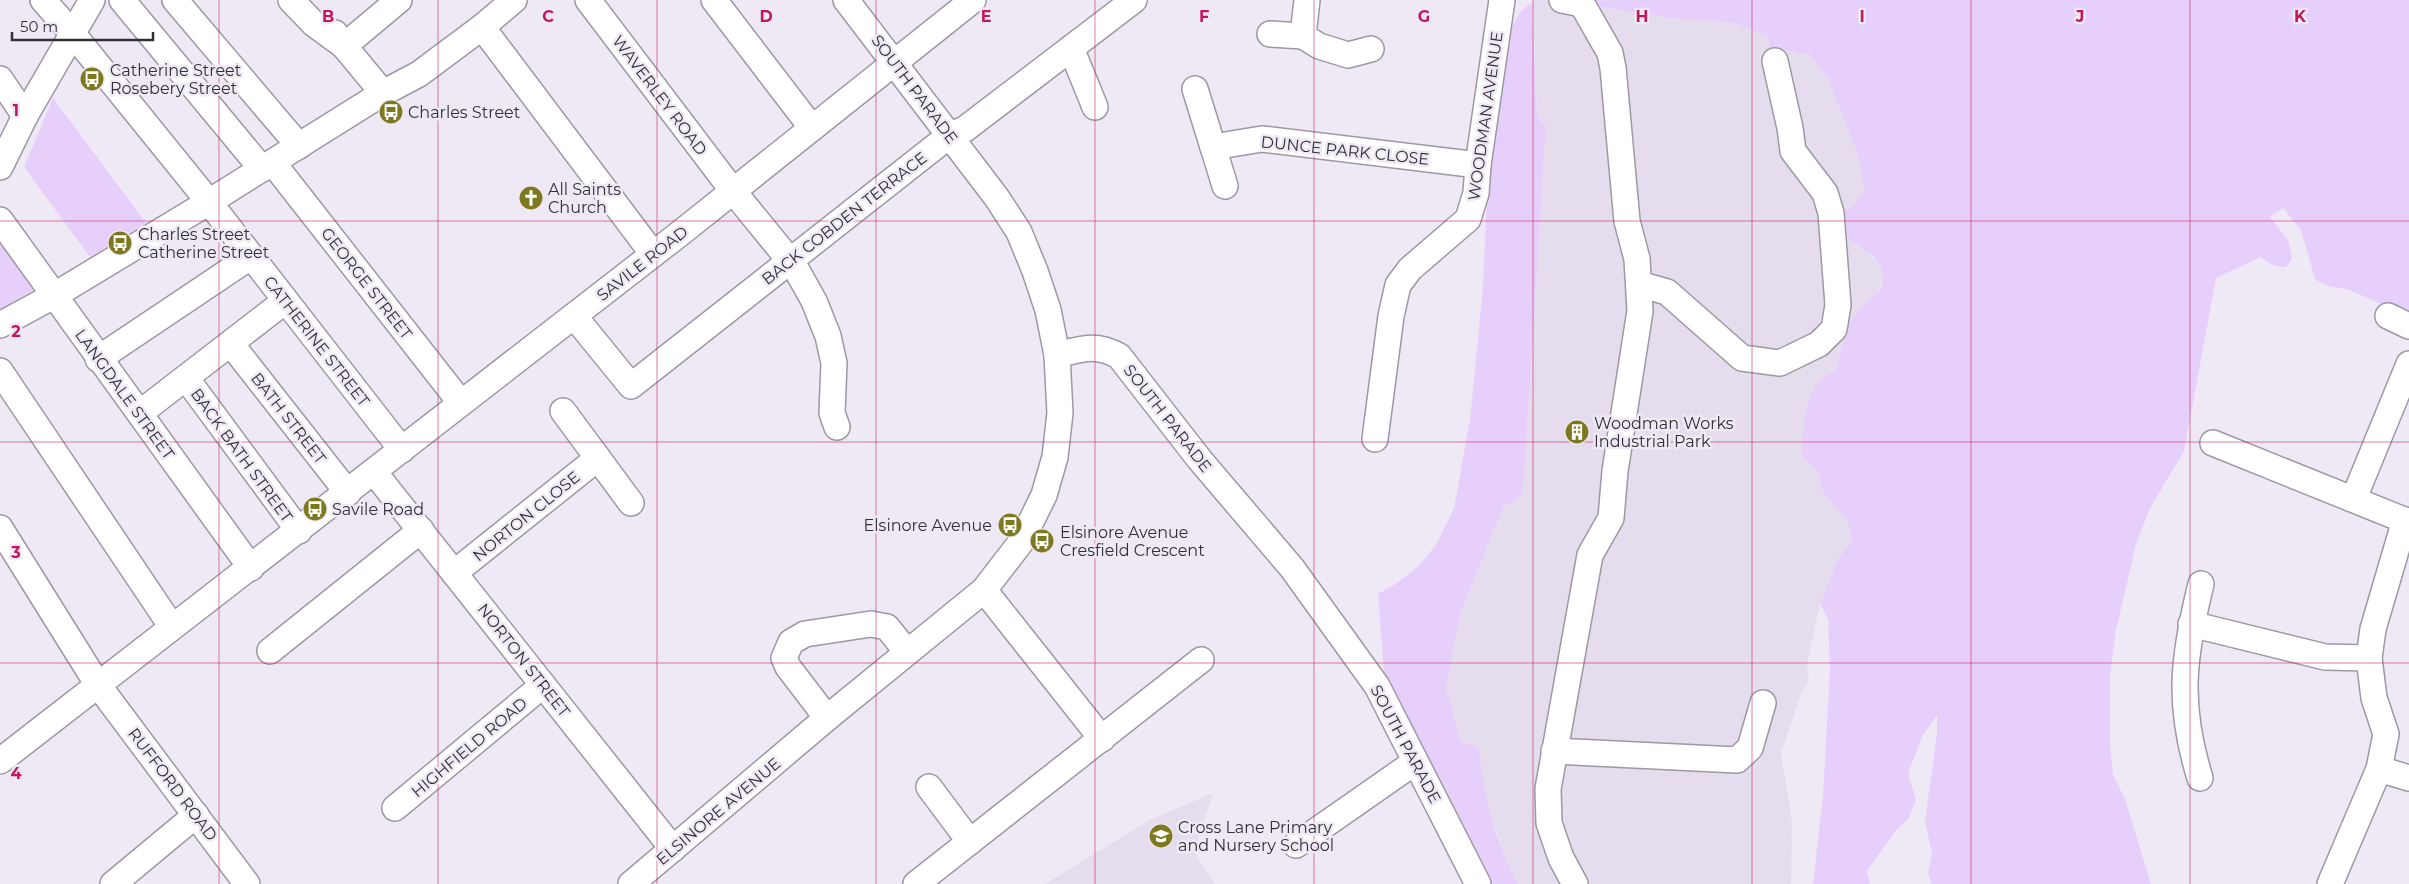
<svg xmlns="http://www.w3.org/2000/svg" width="2409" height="884" viewBox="0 0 2409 884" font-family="Montserrat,sans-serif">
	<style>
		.built { fill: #e5dcee }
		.green { fill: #e6d0fb }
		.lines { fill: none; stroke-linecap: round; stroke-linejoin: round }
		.minor-casing { stroke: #9d98a3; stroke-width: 28 }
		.minor { stroke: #fff; stroke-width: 25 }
		.grid { fill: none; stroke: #c2185b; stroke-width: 1; stroke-opacity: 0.55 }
		.labels { text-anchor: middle; stroke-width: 5; stroke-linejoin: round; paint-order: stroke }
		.poi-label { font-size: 16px; fill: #323034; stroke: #efe9f5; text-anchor: start }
		.street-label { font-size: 16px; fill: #323034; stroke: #efe9f5 }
		.grid-label { font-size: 16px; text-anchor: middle; font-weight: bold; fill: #c2185b; stroke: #efe9f5; stroke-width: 5; stroke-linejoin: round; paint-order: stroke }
	</style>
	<rect width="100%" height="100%" fill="#efe9f5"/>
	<g class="built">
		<polygon points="1533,0 1559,0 1670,18 1735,23 1767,36 1770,47 1810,55 1828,78 1857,153 1865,191 1849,210 1842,232 1867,251 1879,264 1883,276 1876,296 1853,317 1841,348 1836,370 1819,381 1806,413 1802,457 1818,470 1822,490 1848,522 1852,543 1838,559 1820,604 1807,664 1809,681 1802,691 1781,753 1792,822 1791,884 1518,884 1507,863 1482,786 1479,748 1461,742 1446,688 1460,614 1503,507 1523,494 1546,126 1537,117"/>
		<polygon points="1213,793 1194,852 1215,884 1045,884 1150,820"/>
	</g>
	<g class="green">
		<path d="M1559,0H2409V316L2347,289L2327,286L2315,279L2301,230L2283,208L2270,217L2288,240L2292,259L2286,267H2279L2270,264L2261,257L2216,278L2184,451L2150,508L2136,544L2116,630L2110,676V744L2113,775L2125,799L2151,884H1931L1928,872L1932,853L1925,822L1937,733V715L1923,735L1908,773L1916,800L1909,818L1896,830L1867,871L1870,884H1813L1823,795L1830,670L1828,619L1820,604L1838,559L1852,542L1848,522L1822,490L1818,470L1802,457C1801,437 1805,397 1819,381C1823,377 1831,373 1836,370C1840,353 1844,335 1852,319C1861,300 1892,295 1880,266C1873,250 1853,245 1843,233C1839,228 1838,217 1836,211L1849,210L1865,191L1857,153L1828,78L1810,55L1770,47L1767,36L1735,23L1670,18Z"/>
		<path d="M1532,3L1537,117L1546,126L1523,494L1503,507L1460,614L1446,688L1461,742L1479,748C1483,795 1496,842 1518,884H1491L1385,686L1378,594L1397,583L1420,565L1437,543L1454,508L1470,420L1483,287L1487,194L1508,41C1513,24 1516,12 1532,3Z"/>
		<polygon points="53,98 146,223 90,257 24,167"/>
		<polygon points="0,238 33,290 0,309"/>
	</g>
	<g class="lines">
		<defs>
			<g id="minor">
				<polyline points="43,0 73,34 209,202 402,450"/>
				<polyline points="122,0 262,169"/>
				<polyline points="175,0 299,146"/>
				<polyline points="291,0 314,24 344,46 383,93"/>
				<polyline points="588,0 733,191 795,267 814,301 828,336 834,363 832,413 837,427"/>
				<polyline points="714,0 812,128"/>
				<polyline points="1307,0 1303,36 1319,46 1348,55 1371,49"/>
				<polyline points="1562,0 1582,4 1610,53 1613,68 1627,221 1637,259 1640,311 1615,471 1611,518 1590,555 1548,789 1549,823 1561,858 1575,884"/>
				<polyline points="482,27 653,254"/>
				<polyline points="335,33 344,46 399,0"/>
				<polyline points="1270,34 1303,36"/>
				<polyline points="1071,48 1095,107"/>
				<polyline points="0,79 25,116"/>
				<polyline points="1195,89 1213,147"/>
				<polyline points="273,163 461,403"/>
				<polyline points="0,167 25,116 92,0"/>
				<polyline points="1225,186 1213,147 1262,139 1478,165"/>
				<polyline points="0,220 251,568"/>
				<polyline points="1639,284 1667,292 1742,358 1780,363 1819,344 1834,329 1838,305 1831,213 1825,193 1793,151 1790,128 1775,61"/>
				<polyline points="574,316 631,386 950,135 965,129 1134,0"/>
				<polyline points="2388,316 2409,326"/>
				<polyline points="0,325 55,295 209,202 383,93 419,74 482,27 514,0"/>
				<polyline points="231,344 348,493"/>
				<path d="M1057,355C1082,349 1095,343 1119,356L1200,460L1292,568L1377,686L1478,884"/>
				<polyline points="98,359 250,257"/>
				<polyline points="0,371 172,627"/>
				<polyline points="186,378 299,531"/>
				<polyline points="563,411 631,503"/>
				<polyline points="140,413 285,301"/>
				<polyline points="1375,439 1391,316 1398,285 1410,269 1468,219 1476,193 1478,165 1502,0"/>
				<polyline points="2213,443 2409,522"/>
				<polyline points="374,472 673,849"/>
				<polyline points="2354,498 2409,364"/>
				<polyline points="0,528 98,685 247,884"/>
				<polyline points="454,573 598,458"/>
				<polyline points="984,590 1102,739"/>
				<polyline points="2191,624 2325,657 2369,658"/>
				<polyline points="270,651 421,530"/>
				<polyline points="827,718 788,667 784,658 791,642 805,634 871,624 887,627 907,652"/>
				<polyline points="1554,751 1737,760 1750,748 1763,703"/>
				<polyline points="0,761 678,235 973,0"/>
				<polyline points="2379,769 2409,778"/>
				<path d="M2200,778C2177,704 2183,657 2201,584"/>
				<polyline points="929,787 970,842"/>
				<polyline points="395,808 543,685"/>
				<polyline points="1296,845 1415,762"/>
				<polyline points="113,884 196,815"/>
				<polyline points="631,884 827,718 984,590 1021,542 1044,495 1055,457 1060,413 1057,355 1048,310 1035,271 1019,232 997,198 846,0"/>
				<polyline points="916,884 1201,660"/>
				<polyline points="2330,884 2379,769 2386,734 2374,698 2369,658 2373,629 2405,520"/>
			</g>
		</defs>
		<use href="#minor" class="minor-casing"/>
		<use href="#minor" class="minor"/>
	</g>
	<path class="grid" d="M219,0V884M438,0V884M657,0V884M876,0V884M1095,0V884M1314,0V884M1533,0V884M1752,0V884M1971,0V884M2190,0V884M0,221H2409M0,442H2409M0,663H2409"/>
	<defs>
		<symbol id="bus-disc" viewBox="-11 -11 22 22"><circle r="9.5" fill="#7e791f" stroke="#efe9f5"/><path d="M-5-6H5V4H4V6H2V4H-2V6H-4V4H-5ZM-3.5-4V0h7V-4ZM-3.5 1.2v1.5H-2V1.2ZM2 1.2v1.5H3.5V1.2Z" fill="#fff"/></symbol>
		<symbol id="church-disc" viewBox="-11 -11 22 22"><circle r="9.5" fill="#7e791f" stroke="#efe9f5"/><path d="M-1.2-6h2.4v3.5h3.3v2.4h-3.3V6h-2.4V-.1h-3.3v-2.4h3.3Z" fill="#fff"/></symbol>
		<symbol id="building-disc" viewBox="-11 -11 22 22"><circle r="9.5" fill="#7e791f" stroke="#efe9f5"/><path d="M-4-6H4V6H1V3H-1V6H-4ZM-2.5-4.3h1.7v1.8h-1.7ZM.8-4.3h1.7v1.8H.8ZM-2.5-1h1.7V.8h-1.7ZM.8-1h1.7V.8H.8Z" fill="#fff"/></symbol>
		<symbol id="school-disc" viewBox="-11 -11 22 22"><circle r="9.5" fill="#7e791f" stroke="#efe9f5"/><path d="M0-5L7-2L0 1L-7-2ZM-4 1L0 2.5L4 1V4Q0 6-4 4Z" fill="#fff"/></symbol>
	</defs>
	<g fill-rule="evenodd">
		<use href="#bus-disc" x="78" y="65" width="28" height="28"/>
		<use href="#bus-disc" x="377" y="98" width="28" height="28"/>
		<use href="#church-disc" x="517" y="184" width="28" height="28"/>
		<use href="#bus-disc" x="106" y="229" width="28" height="28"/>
		<use href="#building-disc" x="1563" y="418" width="28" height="28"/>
		<use href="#bus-disc" x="301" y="495" width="28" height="28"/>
		<use href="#bus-disc" x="996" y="511" width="28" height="28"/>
		<use href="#bus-disc" x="1028" y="527" width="28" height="28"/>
		<use href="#school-disc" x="1147" y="822" width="28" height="28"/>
	</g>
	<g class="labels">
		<g class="poi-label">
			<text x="110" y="76">Catherine Street<tspan x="110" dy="18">Rosebery Street</tspan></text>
			<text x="408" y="118">Charles Street</text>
			<text x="548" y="195">All Saints<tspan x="548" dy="18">Church</tspan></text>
			<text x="138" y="240">Charles Street<tspan x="138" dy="18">Catherine Street</tspan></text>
			<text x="1594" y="429">Woodman Works<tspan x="1594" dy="18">Industrial Park</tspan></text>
			<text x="332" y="515">Savile Road</text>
			<text x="992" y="531" text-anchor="end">Elsinore Avenue</text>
			<text x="1060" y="538">Elsinore Avenue<tspan x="1060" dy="18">Cresfield Crescent</tspan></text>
			<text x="1178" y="833">Cross Lane Primary<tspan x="1178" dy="18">and Nursery School</tspan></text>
		</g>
		<g class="street-label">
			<text transform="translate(915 89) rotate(53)" y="6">SOUTH PARADE</text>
			<text transform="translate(660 95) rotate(53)" y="6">WAVERLEY ROAD</text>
			<text transform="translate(1485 116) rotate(-82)" y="6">WOODMAN AVENUE</text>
			<text transform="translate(1345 150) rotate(6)" y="6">DUNCE PARK CLOSE</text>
			<text transform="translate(844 218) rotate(-38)" y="6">BACK COBDEN TERRACE</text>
			<text transform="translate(642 263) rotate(-38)" y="6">SAVILE ROAD</text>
			<text transform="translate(367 283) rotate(52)" y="6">GEORGE STREET</text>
			<text transform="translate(317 341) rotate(52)" y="6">CATHERINE STREET</text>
			<text transform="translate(125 394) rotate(54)" y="6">LANGDALE STREET</text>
			<text transform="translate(289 418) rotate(52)" y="6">BATH STREET</text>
			<text transform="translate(1168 418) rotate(52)" y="6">SOUTH PARADE</text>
			<text transform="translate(242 455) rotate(54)" y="6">BACK BATH STREET</text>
			<text transform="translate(526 516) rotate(-39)" y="6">NORTON CLOSE</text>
			<text transform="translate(524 660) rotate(52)" y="6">NORTON STREET</text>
			<text transform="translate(1406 744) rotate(62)" y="6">SOUTH PARADE</text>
			<text transform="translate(469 747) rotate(-40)" y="6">HIGHFIELD ROAD</text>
			<text transform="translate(173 784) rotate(53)" y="6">RUFFORD ROAD</text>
			<text transform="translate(718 811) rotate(-40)" y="6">ELSINORE AVENUE</text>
		</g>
	</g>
	<g class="grid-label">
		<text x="328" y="22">B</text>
		<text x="548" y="22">C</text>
		<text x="766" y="22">D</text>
		<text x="986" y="22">E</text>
		<text x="1204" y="22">F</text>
		<text x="1424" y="22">G</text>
		<text x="1642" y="22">H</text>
		<text x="1862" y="22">I</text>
		<text x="2080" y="22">J</text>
		<text x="2300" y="22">K</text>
		<text x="16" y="116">1</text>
		<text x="16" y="337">2</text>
		<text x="16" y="558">3</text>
		<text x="16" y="779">4</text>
	</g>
	<path d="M12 32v8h141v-8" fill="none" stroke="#323034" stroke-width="2.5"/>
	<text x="20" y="32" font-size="15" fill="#323034" stroke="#efe9f5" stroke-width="4" paint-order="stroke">50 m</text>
</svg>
